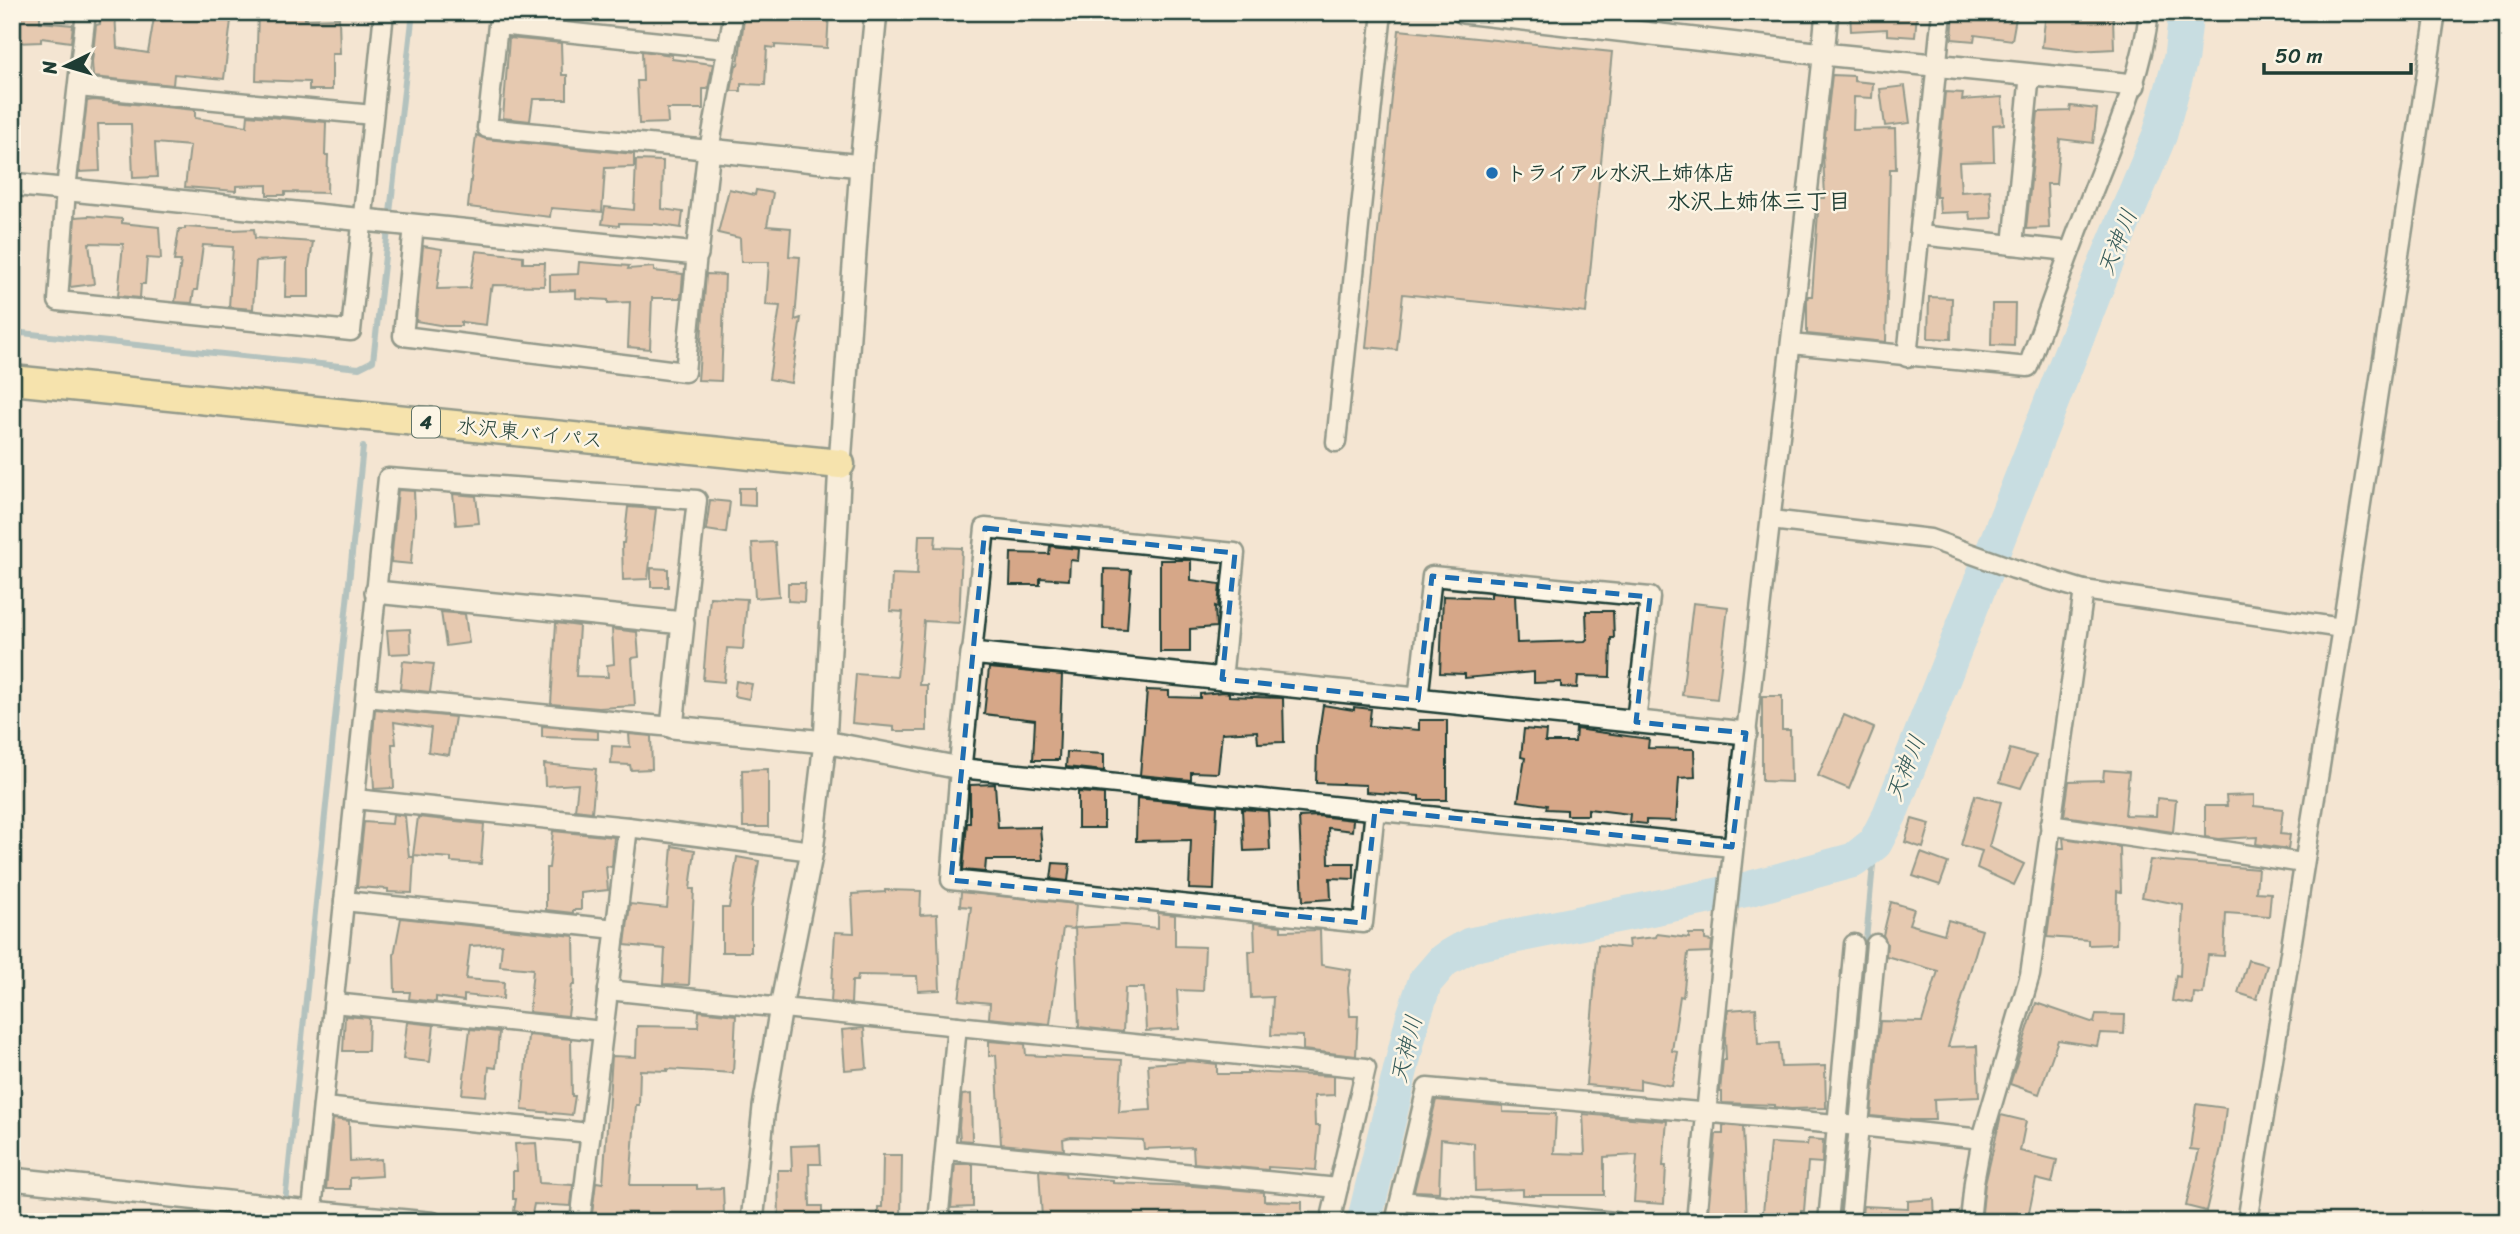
<svg xmlns="http://www.w3.org/2000/svg" width="2520" height="1234" viewBox="0 0 2520 1234" font-family="Sriracha,'Klee One',sans-serif">
	<style>
		.lines { fill: none; stroke-linecap: round; stroke-linejoin: round }
		.stream { stroke: #6597a7; stroke-width: 6 }
		.river { stroke: #93d3f4; stroke-width: 35 }
		.building { fill: #d6a788; stroke: #1f3d34; stroke-width: 2 }
		.minor-casing { stroke: #1f3d34; stroke-width: 23 }
		.tertiary-casing { stroke: #1f3d34; stroke-width: 26 }
		.trunk-casing { stroke: #1f3d34; stroke-width: 33 }
		.minor { stroke: #fcf5e5; stroke-width: 18 }
		.tertiary { stroke: #fcf5e5; stroke-width: 21 }
		.trunk { stroke: #f9e181; stroke-width: 28 }
		.marked { fill: none; stroke: #1f6fb2; stroke-width: 5; stroke-dasharray: 14 9; stroke-linejoin: round }
		.poi-dot { fill: #1f6fb2; stroke: #fcf5e5; stroke-width: 2.5 }
		.labels { text-anchor: middle; stroke-width: 5; stroke-linejoin: round; paint-order: stroke }
		.shield { fill: #fcf5e5; stroke: #617469; stroke-width: 2 }
		.shield-label { font-size: 19px; font-weight: bold; fill: #1f3d34 }
		.poi-label { font-size: 21px; font-weight: bold; fill: #1f3d34; stroke: #fcf5e5; text-anchor: start }
		.street-label { font-size: 21px; fill: #1f3d34; stroke: #fcf5e5 }
		.neighbourhood-label { font-size: 23px; font-weight: bold; fill: #1f3d34; stroke: #fcf5e5 }
		.water-label { font-size: 23px; font-style: italic; fill: #365b5a; stroke: #fcf5e5 }
	</style>
	<rect width="100%" height="100%" fill="#f4e5d2"/>
	<filter id="ink" filterUnits="userSpaceOnUse"><feTurbulence type="fractalNoise" baseFrequency=".0143" numOctaves="2"/><feDisplacementMap in="SourceGraphic" scale="14" xChannelSelector="R" yChannelSelector="G"/><feConvolveMatrix kernelMatrix="1 2 1 2 8 2 1 2 1" color-interpolation-filters="sRGB"/></filter>
	<g filter="url(#ink)">
		<g class="lines">
			<g class="stream">
				<polyline points="12,332 359,368 373,361 413,12"/>
				<polyline points="283,1222 363,447"/>
				<polyline points="1840,1222 1875,843"/>
			</g>
			<polyline class="river" points="1364,1222 1413,1018 1425,982 1444,960 1470,945 1748,889 1854,860 1875,843 1890,814 2102,273 2160,134 2181,57 2186,12"/>
		</g>
		<g class="building">
			<polygon points="14,12 40,12 40,22 73,25 71,42 41,38 41,42 15,43"/>
			<polygon points="99,12 115,12 117,48 148,53 155,12 232,12 224,79 174,74 173,85 93,77 92,62 96,25 100,24"/>
			<polygon points="258,12 305,13 305,19 339,18 340,54 332,54 332,90 309,90 309,82 256,80"/>
			<polygon points="745,12 829,12 827,48 775,45 775,48 767,47 765,85 741,84 741,91 731,91 736,65 738,65"/>
			<polygon points="1850,12 1917,12 1915,37 1887,35 1887,29 1851,31"/>
			<polygon points="1954,12 2017,12 2012,40 1975,35 1974,41 1952,39"/>
			<polygon points="2046,12 2070,12 2070,18 2113,17 2114,49 2077,51 2042,47"/>
			<polygon points="1399,30 1612,52 1586,313 1403,294 1397,350 1366,347"/>
			<polygon points="509,38 561,43 562,75 567,75 567,99 533,99 530,121 503,118"/>
			<polygon points="642,51 672,55 672,59 713,64 708,89 703,89 703,109 667,109 668,123 639,124 637,81 643,81"/>
			<polygon points="1832,75 1854,76 1854,81 1873,83 1872,98 1854,97 1853,130 1895,129 1896,169 1890,169 1886,342 1807,334 1807,300 1808,296 1812,296 1819,198 1825,198 1823,153"/>
			<polygon points="1905,86 1910,123 1885,126 1880,89"/>
			<polygon points="1945,92 1963,93 1962,100 2002,97 2004,124 1993,125 1994,161 1959,162 1961,192 1990,190 1992,218 1970,219 1969,212 1940,213 1939,197 1936,197 1937,175"/>
			<polygon points="94,100 195,110 195,118 247,126 248,115 326,122 325,155 328,155 327,193 285,192 285,195 267,195 267,185 236,186 236,191 185,187 190,146 155,143 157,177 133,178 131,124 98,124 100,171 79,172 87,101"/>
			<polygon points="2071,106 2097,109 2093,143 2060,139 2056,184 2047,184 2049,228 2026,229 2038,112 2070,111"/>
			<polygon points="476,135 486,139 634,154 634,167 605,168 602,212 551,208 550,217 468,207"/>
			<polygon points="636,160 663,161 662,209 683,212 681,228 655,224 619,223 619,226 602,224 605,207 634,210"/>
			<polygon points="729,189 755,195 756,190 773,193 767,226 791,228 789,256 800,257 795,320 801,318 791,383 769,379 780,306 766,305 769,262 741,262 740,238 718,233"/>
			<polygon points="89,216 122,219 122,223 159,227 161,259 147,258 145,284 141,284 140,298 118,296 123,244 89,243 94,284 70,287 75,217"/>
			<polygon points="185,227 232,230 254,229 255,238 313,242 309,267 309,297 285,297 286,259 256,261 253,309 229,307 233,247 203,245 197,290 194,290 192,303 175,302 181,261 174,261 179,229 185,229"/>
			<polygon points="423,246 442,249 437,289 470,288 476,251 523,256 523,263 545,263 544,286 493,285 492,290 490,289 486,325 461,322 461,326 445,326 416,321"/>
			<polygon points="579,262 629,266 628,269 654,267 654,271 683,274 681,298 652,298 650,349 628,347 630,302 608,303 608,300 576,298 576,290 550,291 550,275 578,274"/>
			<polygon points="706,274 725,275 721,381 698,380"/>
			<polygon points="1929,297 1952,298 1951,339 1928,338"/>
			<polygon points="1992,304 2015,304 2014,346 1991,345"/>
			<polygon points="739,488 755,488 755,506 739,505"/>
			<polygon points="398,490 414,491 415,514 411,564 391,562"/>
			<polygon points="453,494 476,496 479,523 456,525"/>
			<polygon points="710,500 730,502 726,533 706,530"/>
			<polygon points="628,507 656,509 648,579 623,580 622,543 624,543"/>
			<polygon points="919,535 936,535 935,547 962,548 959,623 924,621 919,685 927,685 927,731 894,731 894,727 852,723 856,674 897,677 903,612 890,611 892,574 917,575"/>
			<polygon points="775,542 779,596 755,598 752,543"/>
			<polygon points="1050,546 1079,549 1078,561 1070,560 1069,580 1040,578 1040,585 1010,585 1011,553 1049,554"/>
			<polygon points="1160,560 1191,560 1191,580 1220,584 1218,607 1215,606 1216,627 1190,629 1190,652 1160,652"/>
			<polygon points="651,568 668,569 668,587 651,587"/>
			<polygon points="1104,569 1131,570 1127,630 1103,629"/>
			<polygon points="788,583 805,583 804,602 788,601"/>
			<polygon points="1491,593 1515,595 1517,643 1585,641 1587,639 1586,611 1613,611 1614,638 1611,638 1610,677 1578,676 1577,688 1561,687 1561,682 1534,683 1534,672 1465,678 1465,674 1440,673 1443,596 1491,598"/>
			<polygon points="710,597 747,599 743,649 727,648 724,682 703,680"/>
			<polygon points="1693,603 1728,607 1717,699 1682,695"/>
			<polygon points="441,612 465,614 469,643 446,646"/>
			<polygon points="556,623 579,626 576,676 608,677 607,665 614,664 612,629 637,632 639,657 632,658 635,706 599,708 551,704"/>
			<polygon points="410,629 411,653 389,654 387,630"/>
			<polygon points="403,661 434,664 430,692 400,689"/>
			<polygon points="989,668 1062,675 1059,760 1033,760 1035,720 984,714"/>
			<polygon points="736,681 752,684 749,699 734,696"/>
			<polygon points="1147,690 1169,691 1169,697 1200,698 1200,694 1225,692 1229,693 1229,696 1283,698 1284,742 1258,743 1257,731 1222,733 1218,773 1191,772 1191,780 1140,775"/>
			<polygon points="1762,696 1782,696 1782,730 1790,730 1791,782 1762,781"/>
			<polygon points="1323,705 1354,710 1354,707 1371,709 1369,726 1419,730 1419,720 1447,720 1447,800 1419,800 1419,796 1366,792 1366,785 1316,783 1317,745"/>
			<polygon points="375,709 455,717 449,755 428,752 431,728 394,722 396,744 392,744 394,788 374,789 372,749"/>
			<polygon points="1844,715 1874,728 1849,789 1818,776"/>
			<polygon points="542,726 598,731 598,739 542,737"/>
			<polygon points="1524,729 1546,731 1545,742 1575,742 1576,729 1649,739 1648,748 1694,749 1695,777 1679,778 1676,821 1646,820 1646,824 1629,822 1630,814 1588,809 1588,815 1567,815 1567,810 1546,809 1547,805 1518,801 1525,758 1521,757"/>
			<polygon points="629,734 651,736 652,769 631,770 630,765 611,764 612,746 630,747"/>
			<polygon points="2010,749 2036,756 2021,788 2000,782"/>
			<polygon points="1067,752 1104,754 1104,771 1066,767"/>
			<polygon points="544,764 596,769 592,812 575,810 578,784 545,786"/>
			<polygon points="768,769 768,827 743,827 742,770"/>
			<polygon points="2104,770 2129,772 2125,815 2156,816 2157,798 2176,800 2173,832 2064,816 2069,781 2103,780"/>
			<polygon points="995,784 998,828 1040,827 1043,860 986,860 985,872 963,870 967,823 970,823 970,785"/>
			<polygon points="1078,792 1104,794 1104,828 1078,828"/>
			<polygon points="1975,795 2001,802 1989,847 2024,864 2014,885 1977,868 1982,851 1961,845"/>
			<polygon points="2254,795 2254,806 2283,809 2280,834 2290,835 2288,849 2256,844 2257,837 2218,839 2205,837 2205,806 2227,806 2226,796"/>
			<polygon points="1137,798 1217,806 1214,890 1189,889 1191,840 1136,841"/>
			<polygon points="1242,809 1268,811 1270,850 1244,851"/>
			<polygon points="393,814 405,816 409,857 414,857 412,893 388,892 388,889 357,887 364,822 392,824"/>
			<polygon points="1318,816 1353,820 1352,831 1328,828 1329,863 1354,863 1354,879 1330,878 1331,899 1303,901 1299,817"/>
			<polygon points="418,817 484,824 481,864 451,862 451,858 413,855"/>
			<polygon points="1912,819 1930,824 1923,848 1905,842"/>
			<polygon points="553,831 614,837 612,867 606,866 608,890 581,893 581,910 573,910 573,913 546,910 546,868 549,868"/>
			<polygon points="2063,838 2120,847 2121,892 2117,891 2116,944 2088,945 2088,940 2047,937 2059,848 2064,848"/>
			<polygon points="672,846 695,850 690,889 694,889 689,985 663,984 665,949 625,945 630,904 667,908"/>
			<polygon points="1921,853 1948,863 1940,885 1913,876"/>
			<polygon points="737,857 759,861 751,909 751,952 722,952 722,908 729,908"/>
			<polygon points="2150,860 2258,869 2256,892 2271,893 2269,916 2226,913 2224,956 2208,955 2203,994 2194,993 2193,1004 2172,1001 2176,975 2180,976 2183,905 2142,897"/>
			<polygon points="1053,863 1070,864 1068,881 1051,879"/>
			<polygon points="885,890 921,891 920,915 937,914 940,990 918,991 917,976 858,975 857,981 852,981 851,1004 831,1002 835,932 854,933 852,894 885,892"/>
			<polygon points="961,892 1076,904 1074,929 1063,928 1050,1024 989,1018 990,1003 959,1000 971,907 960,906"/>
			<polygon points="1891,902 1914,909 1909,924 1944,934 1948,920 1982,930 1948,1047 1977,1046 1979,1097 1934,1099 1935,1120 1912,1120 1871,1116 1880,1021 1922,1022 1938,971 1886,956 1887,944 1883,935"/>
			<polygon points="1158,913 1175,915 1175,946 1205,947 1203,991 1177,990 1179,1029 1146,1031 1144,988 1125,988 1123,1032 1079,1027 1075,928 1125,925 1158,928"/>
			<polygon points="401,918 574,936 575,985 572,985 568,1016 529,1012 533,969 500,966 502,944 470,946 466,979 504,982 503,999 464,995 464,1001 436,997 436,1002 409,999 410,992 395,992 394,955"/>
			<polygon points="1254,923 1281,926 1281,931 1320,930 1321,965 1351,970 1348,988 1350,1016 1358,1016 1356,1056 1303,1050 1303,1036 1271,1035 1273,997 1251,998 1249,951 1255,951"/>
			<polygon points="1657,934 1689,938 1689,934 1705,934 1705,940 1712,941 1711,952 1688,953 1683,997 1680,996 1672,1051 1678,1052 1672,1086 1640,1080 1640,1090 1586,1085 1598,945 1629,948 1628,940 1656,937"/>
			<polygon points="2248,960 2267,965 2257,999 2238,993"/>
			<polygon points="2036,1003 2094,1023 2096,1014 2125,1015 2124,1034 2100,1033 2097,1046 2058,1040 2039,1094 2010,1084"/>
			<polygon points="1756,1008 1758,1044 1779,1043 1781,1067 1825,1066 1826,1108 1791,1109 1774,1107 1774,1105 1722,1103 1722,1092 1720,1092 1723,1060 1726,1060 1725,1038 1728,1010"/>
			<polygon points="699,1011 736,1015 733,1073 667,1069 667,1071 640,1070 639,1105 636,1105 630,1185 697,1185 697,1189 723,1188 724,1212 715,1213 715,1222 591,1222 596,1182 603,1183 612,1056 636,1057 637,1026 698,1027"/>
			<polygon points="345,1016 369,1018 368,1051 343,1051"/>
			<polygon points="407,1022 434,1025 430,1062 403,1059"/>
			<polygon points="864,1028 867,1068 845,1070 842,1030"/>
			<polygon points="470,1029 499,1032 496,1068 489,1067 486,1096 462,1094"/>
			<polygon points="528,1035 571,1039 572,1096 575,1096 572,1115 522,1110"/>
			<polygon points="989,1041 1025,1044 1026,1055 1122,1060 1119,1112 1151,1110 1148,1064 1191,1061 1217,1064 1217,1074 1247,1074 1247,1072 1334,1076 1334,1095 1314,1096 1315,1126 1320,1126 1316,1170 1268,1167 1268,1170 1194,1163 1193,1147 1144,1149 1143,1140 1071,1137 1063,1139 1064,1150 1001,1144 996,1055 989,1056"/>
			<polygon points="971,1094 972,1141 960,1140 959,1127 962,1095"/>
			<polygon points="1436,1100 1503,1106 1503,1112 1556,1114 1554,1153 1585,1154 1583,1114 1667,1121 1663,1166 1666,1166 1664,1204 1634,1202 1637,1155 1604,1157 1604,1195 1523,1195 1523,1189 1475,1191 1474,1143 1441,1139 1439,1192 1414,1191"/>
			<polygon points="2196,1104 2226,1108 2221,1148 2206,1211 2186,1206 2199,1150 2190,1149"/>
			<polygon points="2001,1115 2026,1121 2020,1151 2057,1160 2052,1183 2036,1179 2027,1222 1981,1222 1985,1184"/>
			<polygon points="333,1119 349,1121 350,1161 381,1159 382,1176 350,1178 350,1189 326,1189"/>
			<polygon points="1723,1125 1743,1127 1747,1222 1707,1222 1716,1134 1723,1134"/>
			<polygon points="1808,1139 1823,1140 1822,1163 1808,1162 1804,1211 1801,1211 1801,1222 1762,1222 1770,1143 1807,1145"/>
			<polygon points="536,1143 539,1183 573,1185 571,1206 534,1204 532,1214 514,1211 516,1199 513,1199 513,1171 517,1171 515,1144"/>
			<polygon points="820,1145 821,1164 809,1164 810,1206 822,1206 822,1222 779,1222 778,1170 792,1170 791,1146"/>
			<polygon points="883,1155 902,1155 901,1222 878,1222 878,1207 882,1207"/>
			<polygon points="955,1164 973,1164 973,1207 951,1208"/>
			<polygon points="1039,1170 1065,1173 1066,1177 1113,1180 1113,1183 1194,1186 1264,1192 1264,1201 1302,1202 1302,1222 1098,1222 1083,1221 1084,1216 1042,1218"/>
			<polygon points="1934,1199 1935,1222 1861,1222 1863,1206 1908,1208 1908,1201"/>
		</g>
		<g class="lines">
			<defs>
				<g id="minor">
					<polyline points="86,12 66,189 58,301 351,331 384,12"/>
					<polyline points="727,49 498,25 487,128 709,150 734,12"/>
					<polyline points="78,87 373,115"/>
					<polyline points="414,225 403,336 685,372 697,254"/>
					<polyline points="1920,235 2069,251"/>
					<polyline points="2013,245 2030,74"/>
					<path d="M1791,344L2028,367C2049,308 2070,249 2093,191C2116,132 2142,75 2149,12"/>
					<polyline points="1907,357 1942,12"/>
					<polyline points="1336,442 1382,12"/>
					<polyline points="1771,520 1930,539 2014,569 2084,590 2342,628"/>
					<polyline points="972,653 985,528 1235,553 1222,679"/>
					<polyline points="366,697 672,727"/>
					<polyline points="1418,700 1432,576 1650,597 1636,722"/>
					<polyline points="355,799 628,827 812,851"/>
					<polyline points="1375,810 1363,923 951,880 960,768 1732,847"/>
					<polyline points="2050,825 2303,863"/>
					<polyline points="344,901 616,929"/>
					<polyline points="608,990 1366,1068 1330,1222"/>
					<polyline points="334,1003 603,1031"/>
					<polyline points="323,1107 590,1133"/>
					<polyline points="946,1150 1338,1188"/>
					<polyline points="1401,1201 1615,1222"/>
					<polyline points="275,1207 433,1222"/>
					<polyline points="312,1210 388,478 697,500 683,623"/>
					<polyline points="580,1222 628,827"/>
					<polyline points="938,1222 957,1026"/>
					<polyline points="1395,1222 1427,1088 1859,1126 1982,1139"/>
					<path d="M1696,1222C1731,832 1781,443 1823,54"/>
					<polyline points="1828,1222 1854,944"/>
					<polyline points="1850,1222 1876,944"/>
					<polyline points="1970,1222 1974,1182 1982,1139 2030,975 2084,590"/>
					<polyline points="2247,1222 2342,628 2436,12"/>
				</g>
				<g id="tertiary">
					<polyline points="1463,12 1823,54 2134,85"/>
					<polyline points="1823,54 1827,12"/>
					<polyline points="12,184 697,254 709,150 861,166"/>
					<polyline points="376,592 683,623 672,727 825,742 960,768 972,653 1746,733"/>
					<polyline points="12,1179 275,1207"/>
					<polyline points="752,1222 764,1107 781,1007 812,851 825,742 840,464 861,166 876,12"/>
				</g>
				<polyline id="trunk" points="12,380 840,464"/>
			</defs>
			<use href="#minor" class="minor-casing"/>
			<use href="#tertiary" class="tertiary-casing"/>
			<use href="#trunk" class="trunk-casing"/>
			<use href="#minor" class="minor"/>
			<use href="#tertiary" class="tertiary"/>
			<use href="#trunk" class="trunk"/>
		</g>
	</g>
	<path d="M0 0H2520V1234H0ZM985,528L1235,553L1222,679L1418,700L1432,576L1650,597L1636,722L1746,733L1732,847L1375,810L1363,923L951,880Z" fill="#f4e5d2" fill-opacity=".55" fill-rule="evenodd"/>
	<path class="marked" d="M985,528L1235,553L1222,679L1418,700L1432,576L1650,597L1636,722L1746,733L1732,847L1375,810L1363,923L951,880Z"/>
	<circle class="poi-dot" cx="1492" cy="173" r="7"/>
	<g class="labels">
		<rect class="shield" x="412" y="406.5" width="28" height="31" rx="5"/>
		<g class="shield-label">
			<text x="426" y="429">4</text>
		</g>
		<g class="poi-label">
			<text x="1506" y="180">トライアル水沢上姉体店</text>
		</g>
		<g class="street-label">
			<text transform="translate(530 433) rotate(6)" y="7">水沢東バイパス</text>
		</g>
		<g class="neighbourhood-label">
			<text x="1759" y="209">水沢上姉体三丁目</text>
		</g>
		<g class="water-label">
			<text transform="translate(2117 242) rotate(-68)" y="8">天神川</text>
			<text transform="translate(1905 768) rotate(-68)" y="8">天神川</text>
			<text transform="translate(1406 1049) rotate(-76)" y="8">天神川</text>
		</g>
	</g>
	<rect width="2520" height="1234" fill="none" stroke="#fcf5e5" stroke-width="42"/>
	<rect x="21" y="21" width="2478" height="1192" fill="none" stroke="#1f3d34" stroke-width="2.5" filter="url(#ink)"/>
	<g transform="translate(66 66) rotate(265)" stroke="#fcf5e5" stroke-width="5" paint-order="stroke">
	<path d="M0-5L12 26L0 18L-12 26Z" fill="#1f3d34"/>
	<text y="-10" font-size="19" font-weight="bold" text-anchor="middle" fill="#1f3d34">N</text>
	</g>
	<path d="M2264 63v10h147v-10" fill="none" stroke="#1f3d34" stroke-width="3.5"/>
	<text x="2275" y="63" font-size="21" fill="#1f3d34" stroke="#fcf5e5" stroke-width="5" paint-order="stroke">50 m</text>
</svg>
